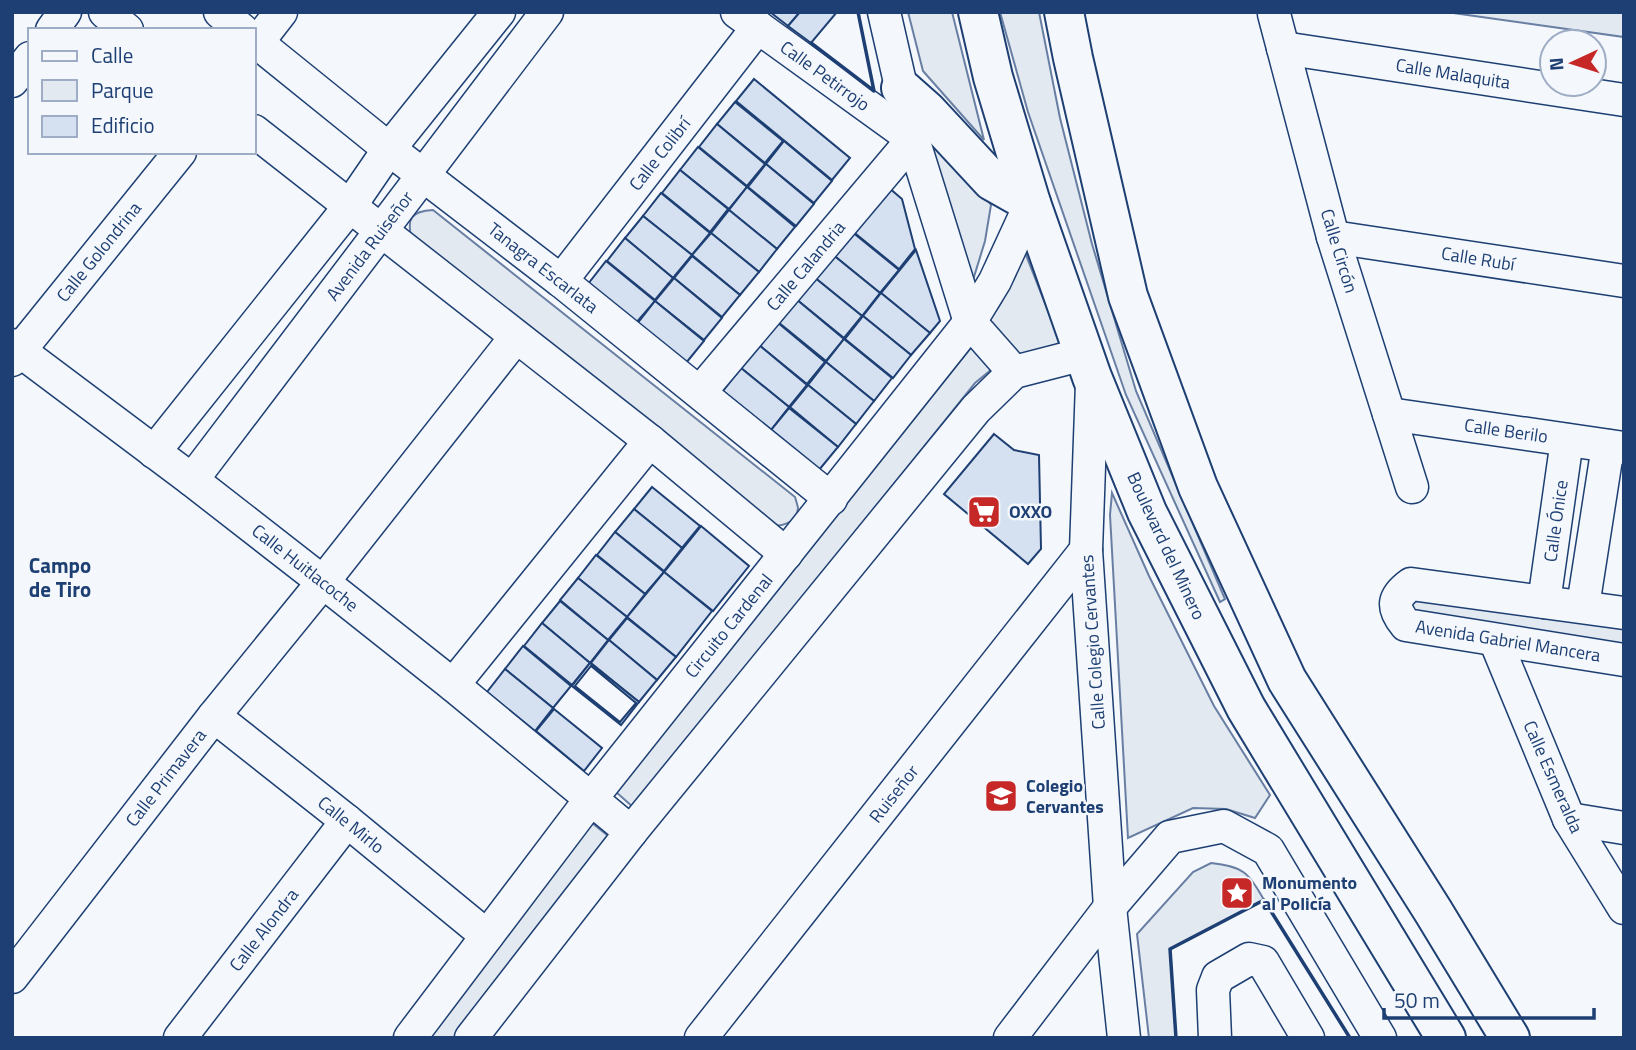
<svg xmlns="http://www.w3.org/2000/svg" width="1636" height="1050" viewBox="0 0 1636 1050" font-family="'Titillium Web',sans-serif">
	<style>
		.green { fill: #e3e9f0; stroke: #687fa3; stroke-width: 2 }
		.building { fill: #d5e0f0; stroke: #1d3f73; stroke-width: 2; fill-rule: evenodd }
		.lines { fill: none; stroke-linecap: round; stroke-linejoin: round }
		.minor-casing { stroke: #1d3f73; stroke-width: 35 }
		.major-casing { stroke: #1d3f73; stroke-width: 42 }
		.minor { stroke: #f4f7fb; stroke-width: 32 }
		.major { stroke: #f4f7fb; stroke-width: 38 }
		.wall { stroke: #1d3f73; stroke-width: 3.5 }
		.labels { text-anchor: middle; stroke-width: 5; stroke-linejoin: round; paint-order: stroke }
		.street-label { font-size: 18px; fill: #1d3f73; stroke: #f4f7fb }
		.poi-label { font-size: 18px; font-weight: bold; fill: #1d3f73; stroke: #f4f7fb; text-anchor: start }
		.quarter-label { font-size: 21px; font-weight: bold; fill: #1d3f73; stroke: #f4f7fb }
	</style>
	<rect width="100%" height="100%" fill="#f4f7fb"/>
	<g class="green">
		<polygon points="908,12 952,12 984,140 923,71"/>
		<polygon points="1000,12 1039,12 1060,118 1092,244 1136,391 1225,599 1220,602 1126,395 1028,112"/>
		<polygon points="1446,12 1624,12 1624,37"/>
		<polygon points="925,122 967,170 991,205 985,241 973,280 968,276"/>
		<path d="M433,210L795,497C795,497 798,507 798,508C797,523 783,526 771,526L412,240C406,219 411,211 433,210Z"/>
		<polygon points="1022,245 1071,369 1013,363 991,370 975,383 634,808 616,792 970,349 1001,303 1014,271"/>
		<polygon points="1112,493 1149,576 1214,706 1270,795 1255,818 1226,809 1193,808 1128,838 1110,515"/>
		<polygon points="1423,599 1624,629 1624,645 1413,613 1410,604 1414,601"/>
		<polygon points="592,823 612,839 456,1038 424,1038"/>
		<path d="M1211,863C1243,866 1249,873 1264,900L1170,949L1176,1038H1149L1137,934L1193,872Z"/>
	</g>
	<g class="building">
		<polygon points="770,12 800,12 788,26"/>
		<polygon points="800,12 837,12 811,43 788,26"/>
		<polygon points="754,79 850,158 832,180 736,101"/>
		<polygon points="735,102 783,141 765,163 717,124"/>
		<polygon points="717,124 765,164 747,186 699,147"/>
		<polygon points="784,141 832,181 814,203 766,164"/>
		<polygon points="698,147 747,187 729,209 680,170"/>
		<polygon points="766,164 814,204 796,226 748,187"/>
		<polygon points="680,170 728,209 710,232 662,193"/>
		<polygon points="747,187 795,227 777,249 729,210"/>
		<polygon points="888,187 902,199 915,249 899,269 851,230"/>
		<polygon points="661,193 710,233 692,255 643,216"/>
		<polygon points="729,210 777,249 759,272 711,233"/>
		<polygon points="643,216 692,255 673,278 625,238"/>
		<polygon points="851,231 899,270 880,293 832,254"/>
		<polygon points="711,233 759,272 740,295 692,255"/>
		<polygon points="625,238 673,278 655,300 607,261"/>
		<polygon points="916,250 940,321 930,333 881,293"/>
		<polygon points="832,254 880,293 862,316 814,277"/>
		<polygon points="692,256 740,295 722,317 674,278"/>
		<polygon points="606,261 655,301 636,323 588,284"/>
		<polygon points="814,277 862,316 844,338 796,299"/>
		<polygon points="674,278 722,318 704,340 655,301"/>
		<polygon points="881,293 930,333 911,355 863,316"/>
		<polygon points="796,299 844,339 826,361 778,322"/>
		<polygon points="655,301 704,341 686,363 637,324"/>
		<polygon points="863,316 911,355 893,378 845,339"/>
		<polygon points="777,322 825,362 807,384 759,345"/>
		<polygon points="844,339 892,378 874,401 826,362"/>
		<polygon points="759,345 807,385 789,407 741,368"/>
		<polygon points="826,362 874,401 856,424 808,385"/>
		<polygon points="741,368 789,407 771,430 723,391"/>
		<polygon points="808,385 856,424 838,447 790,407"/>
		<polygon points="789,408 838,447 819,470 771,430"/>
		<polygon points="994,434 1014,450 1039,455 1041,549 1028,564 944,494"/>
		<polygon points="652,487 700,526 682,548 634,509"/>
		<polygon points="634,509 682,548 664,571 615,532"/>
		<polygon points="701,526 749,566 713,611 664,572"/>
		<polygon points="615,532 664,572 645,594 597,555"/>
		<polygon points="596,555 645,594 627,617 578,578"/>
		<polygon points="664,572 712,611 676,657 627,617"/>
		<polygon points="578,578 627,617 608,640 560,600"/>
		<polygon points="560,601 608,640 590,663 542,623"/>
		<polygon points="627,618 676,657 657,680 609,640"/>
		<polygon points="542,623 590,663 572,685 524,646"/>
		<polygon points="609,640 657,680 639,702 591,663"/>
		<polygon points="523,646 571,686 553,708 505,669"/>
		<path d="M590,663L639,702L621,725L572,686ZM591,666L636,703L620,722L575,686Z"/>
		<polygon points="505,669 553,708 535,731 487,692"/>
		<polygon points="554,709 602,748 584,771 536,731"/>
	</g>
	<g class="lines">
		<defs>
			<g id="minor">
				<polyline points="105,12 127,30"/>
				<polyline points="220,12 242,30"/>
				<polyline points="884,12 913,139 970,322 1014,372"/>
				<polyline points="1274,14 1333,237 1412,487"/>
				<polyline points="52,30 65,12"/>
				<polyline points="254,40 389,149 561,281 831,499"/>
				<polyline points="257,43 281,12"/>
				<polyline points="1283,48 1624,100"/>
				<polyline points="12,81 30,58"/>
				<polyline points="254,131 650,441 786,554"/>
				<polyline points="1333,237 1624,281"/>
				<polyline points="561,281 758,27"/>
				<polyline points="12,345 192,480 323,582 453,685 631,832"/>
				<polyline points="12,360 180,152"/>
				<polyline points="1092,383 1086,550 1110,907 1124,1038"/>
				<polyline points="700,392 913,139 737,12"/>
				<polyline points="1389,414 1624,448"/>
				<polyline points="154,452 350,206 389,149 499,12"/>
				<polyline points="192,480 547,12"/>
				<polyline points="1544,602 1567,440"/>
				<polyline points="1583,606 1608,446"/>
				<path d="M1624,613L1411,584C1393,597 1391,607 1406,625L1624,660"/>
				<polyline points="1495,640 1569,819 1624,908"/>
				<polyline points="453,685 650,441"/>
				<polyline points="214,716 347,821 487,936"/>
				<polyline points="1569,819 1624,828"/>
				<polyline points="12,977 214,716 323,582 516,337"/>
				<polyline points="180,1038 347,821"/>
				<polyline points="410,1038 590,800 970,322 995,281 1031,203"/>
				<polyline points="471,1038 631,832 976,409 1014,372 1084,354"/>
				<polyline points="701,1038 1086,550"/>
				<polyline points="1010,1038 1110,907 1170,837 1224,826 1268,850 1380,1038"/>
				<polyline points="1215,1038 1213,990 1218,977 1249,959 1263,962 1308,1038"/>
			</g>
			<g id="major">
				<polyline points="978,12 993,77 1031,203 1092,377 1147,512 1246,708 1446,1038"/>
				<polyline points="1064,12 1073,58 1128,296 1198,487 1287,680 1433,911 1510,1038"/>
				<polyline points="901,88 927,111 992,181 1031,203"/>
			</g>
		</defs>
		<use href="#minor" class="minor-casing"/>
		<use href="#major" class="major-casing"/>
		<use href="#minor" class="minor"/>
		<use href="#major" class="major"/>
		<g class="wall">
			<polyline points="811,43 874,91 858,12"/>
			<polyline points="1176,1038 1170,949 1264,900 1350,1038"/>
		</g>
	</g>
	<defs>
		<symbol id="supermarket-square" viewBox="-11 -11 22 22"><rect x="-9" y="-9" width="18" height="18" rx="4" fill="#c62828" stroke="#f4f7fb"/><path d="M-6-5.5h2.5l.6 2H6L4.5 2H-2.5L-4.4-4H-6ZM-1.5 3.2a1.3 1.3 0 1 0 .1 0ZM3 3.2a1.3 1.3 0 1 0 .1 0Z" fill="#fff"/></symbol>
		<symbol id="school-square" viewBox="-11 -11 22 22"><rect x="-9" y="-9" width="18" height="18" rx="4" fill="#c62828" stroke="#f4f7fb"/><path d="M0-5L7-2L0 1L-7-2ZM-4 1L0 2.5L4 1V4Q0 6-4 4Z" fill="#fff"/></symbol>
		<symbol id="sight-square" viewBox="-11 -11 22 22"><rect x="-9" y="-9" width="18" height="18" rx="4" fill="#c62828" stroke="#f4f7fb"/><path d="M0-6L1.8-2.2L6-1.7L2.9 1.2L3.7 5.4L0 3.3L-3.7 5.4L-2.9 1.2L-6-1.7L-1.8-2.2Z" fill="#fff"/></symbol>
	</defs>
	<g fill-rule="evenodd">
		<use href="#supermarket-square" x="965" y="493" width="38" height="38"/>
		<use href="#school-square" x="982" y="777" width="38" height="38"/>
		<use href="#sight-square" x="1218" y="874" width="38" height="38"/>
	</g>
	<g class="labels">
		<g class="street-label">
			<text transform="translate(1453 74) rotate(9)" y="6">Calle Malaquita</text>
			<text transform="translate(825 76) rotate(36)" y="6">Calle Petirrojo</text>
			<text transform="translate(660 154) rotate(-52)" y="6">Calle Colibrí</text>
			<text transform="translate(370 246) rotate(-53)" y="6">Avenida Ruiseñor</text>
			<text transform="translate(1339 251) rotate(73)" y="6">Calle Circón</text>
			<text transform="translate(99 252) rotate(-51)" y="6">Calle Golondrina</text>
			<text transform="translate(1478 259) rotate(9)" y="6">Calle Rubí</text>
			<text transform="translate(806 266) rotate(-50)" y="6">Calle Calandria</text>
			<text transform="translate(543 268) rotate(38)" y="6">Tanagra Escarlata</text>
			<text transform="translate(1506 431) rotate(8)" y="6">Calle Berilo</text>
			<text transform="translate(1556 521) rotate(-82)" y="6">Calle Ónice</text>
			<text transform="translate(1166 546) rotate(65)" y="6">Boulevard del Minero</text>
			<text transform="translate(305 568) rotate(38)" y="6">Calle Huitlacoche</text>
			<text transform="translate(729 626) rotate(-51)" y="6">Circuito Cardenal</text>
			<text transform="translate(1508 641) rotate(9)" y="6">Avenida Gabriel Mancera</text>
			<text transform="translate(1093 642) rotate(-94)" y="6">Calle Colegio Cervantes</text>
			<text transform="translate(1553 777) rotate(66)" y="6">Calle Esmeralda</text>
			<text transform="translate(166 778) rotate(-52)" y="6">Calle Primavera</text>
			<text transform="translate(894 794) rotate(-52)" y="6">Ruiseñor</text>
			<text transform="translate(351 825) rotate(39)" y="6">Calle Mirlo</text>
			<text transform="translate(264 930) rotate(-52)" y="6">Calle Alondra</text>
		</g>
		<g class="poi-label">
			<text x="1009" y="518">OXXO</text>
			<text x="1026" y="792">Colegio<tspan x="1026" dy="21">Cervantes</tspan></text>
			<text x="1262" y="889">Monumento<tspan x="1262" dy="21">al Policía</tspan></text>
		</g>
		<g class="quarter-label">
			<text x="60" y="573">Campo<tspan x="60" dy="24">de Tiro</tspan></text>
		</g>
	</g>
	<rect width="1636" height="1050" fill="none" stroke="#1d3f73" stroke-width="28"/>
	<rect x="28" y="28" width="228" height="126" fill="#f4f7fb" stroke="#9eadc5" stroke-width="2"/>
	<rect x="42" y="51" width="35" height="10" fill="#f4f7fb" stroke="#9eadc5" stroke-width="2"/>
	<text x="91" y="63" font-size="21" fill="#1d3f73">Calle</text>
	<rect x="42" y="80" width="35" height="21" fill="#e3e9f0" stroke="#9eadc5" stroke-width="2"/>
	<text x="91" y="98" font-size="21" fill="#1d3f73">Parque</text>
	<rect x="42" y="116" width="35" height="21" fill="#d5e0f0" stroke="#9eadc5" stroke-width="2"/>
	<text x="91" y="133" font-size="21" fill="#1d3f73">Edificio</text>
	<g transform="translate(1573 63) rotate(266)"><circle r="33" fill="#f4f7fb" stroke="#9eadc5" stroke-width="2"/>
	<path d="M0-5L12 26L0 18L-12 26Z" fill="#c62828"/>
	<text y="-10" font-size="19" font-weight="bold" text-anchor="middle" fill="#1d3f73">N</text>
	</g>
	<path d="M1384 1008v10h210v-10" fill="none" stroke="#1d3f73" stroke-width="3.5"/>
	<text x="1394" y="1008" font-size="21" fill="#1d3f73" stroke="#f4f7fb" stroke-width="5" paint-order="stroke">50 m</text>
</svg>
